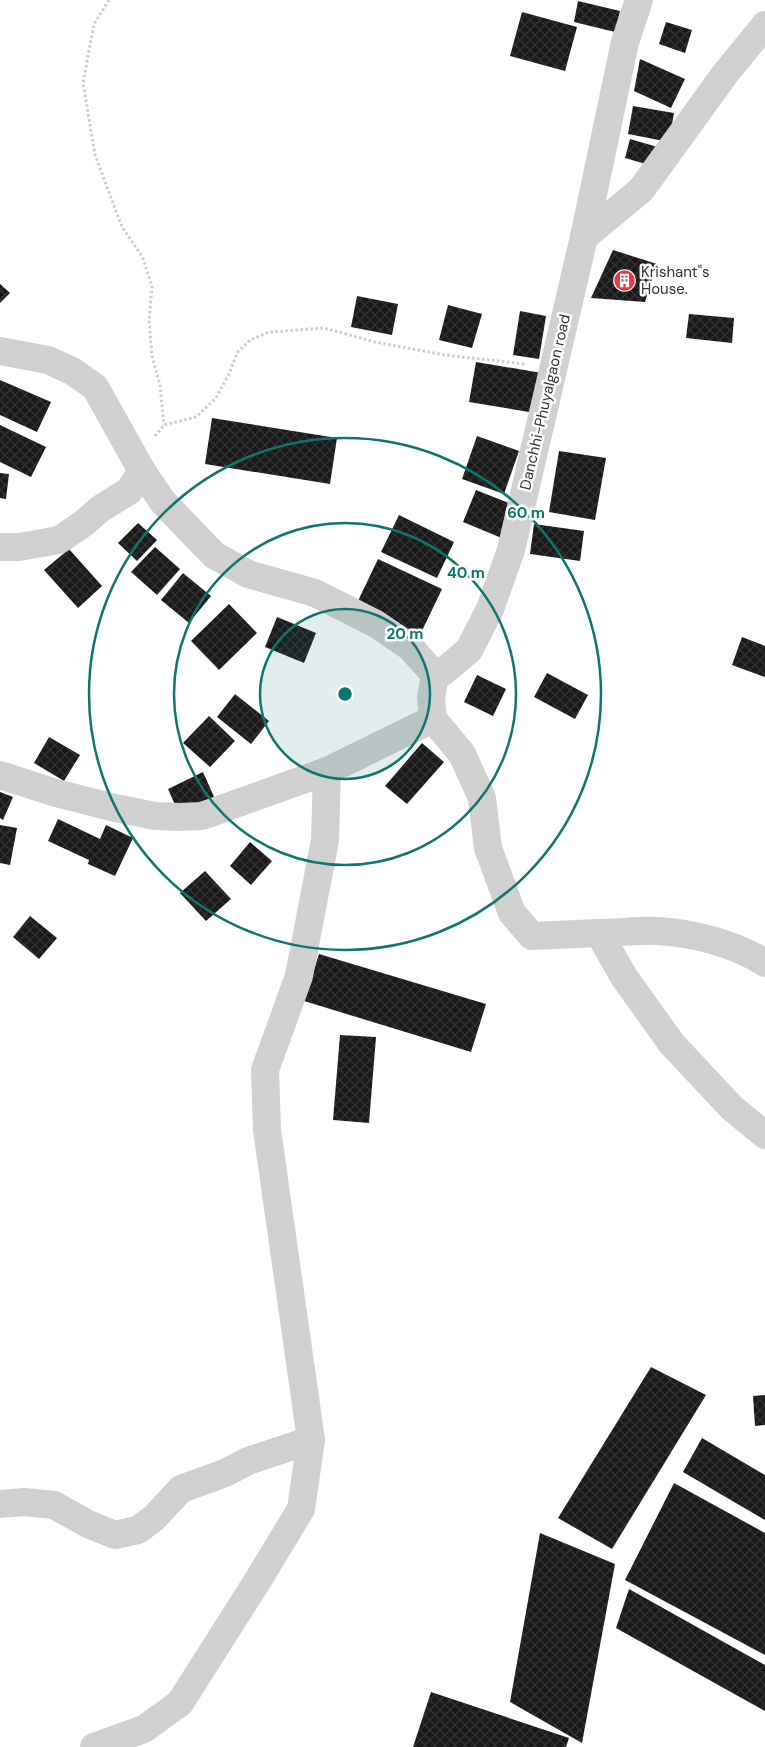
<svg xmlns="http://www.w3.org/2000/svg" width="765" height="1747" viewBox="0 0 765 1747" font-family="'DM Sans',sans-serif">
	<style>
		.building { fill: url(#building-cross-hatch) }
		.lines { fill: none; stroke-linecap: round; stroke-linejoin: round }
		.path { stroke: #cdcdcd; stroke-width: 3; stroke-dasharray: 2.5 2.5; stroke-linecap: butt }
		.minor { stroke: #d0d0d0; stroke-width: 28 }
		.ring { fill: none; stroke: #0f766e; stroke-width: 2.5 }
		.labels { text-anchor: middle; stroke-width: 5; stroke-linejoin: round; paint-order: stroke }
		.poi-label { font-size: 15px; fill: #333; stroke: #fff; text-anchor: start }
		.street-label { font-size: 15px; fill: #333; stroke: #fff }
		.centre { fill: #0f766e; stroke: #fff; stroke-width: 2.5 }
		.ring-label { font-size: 15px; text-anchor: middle; font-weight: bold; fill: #0f766e; stroke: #fff; stroke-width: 5; stroke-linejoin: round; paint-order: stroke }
	</style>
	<defs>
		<pattern id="building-cross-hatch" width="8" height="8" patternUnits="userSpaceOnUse" patternTransform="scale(1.25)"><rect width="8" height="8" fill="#1a1a1a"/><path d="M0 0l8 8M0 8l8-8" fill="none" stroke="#333"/></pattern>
	</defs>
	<rect width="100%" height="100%" fill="#fff"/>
	<g class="building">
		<polygon points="578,1 620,11 615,32 574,22"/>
		<polygon points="522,12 577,27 565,71 510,56"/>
		<polygon points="666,22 692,30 685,53 659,44"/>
		<polygon points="640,59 685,79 671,108 634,91"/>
		<polygon points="633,106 674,113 669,142 628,134"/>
		<polygon points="630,139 661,148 656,167 625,158"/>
		<polygon points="613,250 657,264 645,302 591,298"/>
		<polygon points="0,284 10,293 0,303"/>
		<polygon points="357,296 398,304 392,335 351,327"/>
		<polygon points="448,305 482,314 472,348 439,340"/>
		<polygon points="520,311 546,316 539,359 513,355"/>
		<polygon points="689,314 734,318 732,343 686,338"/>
		<polygon points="476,362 542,373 535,413 469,402"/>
		<polygon points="0,380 51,402 37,432 0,415"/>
		<polygon points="212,418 337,438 330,484 205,464"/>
		<polygon points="0,425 46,447 31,477 0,462"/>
		<polygon points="477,436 519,451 504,494 462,479"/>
		<polygon points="559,451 606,458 595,520 549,512"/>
		<polygon points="0,473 9,474 6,499 0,498"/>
		<polygon points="476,490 516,506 504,539 463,522"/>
		<polygon points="399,515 454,542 437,578 381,552"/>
		<polygon points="138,523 157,540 137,561 118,543"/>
		<polygon points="534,524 584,531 580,561 530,554"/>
		<polygon points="155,547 180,569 157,595 131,572"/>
		<polygon points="69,549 102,586 78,608 44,570"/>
		<polygon points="378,559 442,589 420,635 356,605"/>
		<polygon points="183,573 211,596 189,623 161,600"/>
		<polygon points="229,604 257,633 219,670 191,641"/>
		<polygon points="277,617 316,633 304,663 265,647"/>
		<polygon points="742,637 765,646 765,677 732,665"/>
		<polygon points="547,673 588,695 575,719 534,697"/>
		<polygon points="477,675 506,689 493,716 464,702"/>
		<polygon points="235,694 269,721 251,744 217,717"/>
		<polygon points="209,716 235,741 210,767 183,743"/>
		<polygon points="49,737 80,755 64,781 34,763"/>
		<polygon points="422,743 444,762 407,804 385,786"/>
		<polygon points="203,772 215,799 180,816 168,789"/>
		<polygon points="0,792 13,797 3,820 0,818"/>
		<polygon points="58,819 100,839 106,825 133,838 115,876 88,864 89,860 48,841"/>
		<polygon points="0,825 17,828 10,865 0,863"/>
		<polygon points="250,842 272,861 251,885 230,866"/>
		<polygon points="205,871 231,899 206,921 180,893"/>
		<polygon points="30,916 57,938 39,959 13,937"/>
		<polygon points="319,954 486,1004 471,1052 304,1001"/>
		<polygon points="340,1035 376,1037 369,1123 333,1120"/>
		<polygon points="651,1367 706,1395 612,1549 558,1518"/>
		<polygon points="765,1395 765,1425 755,1426 753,1396"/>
		<polygon points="702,1438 765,1475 765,1520 683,1472"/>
		<polygon points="674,1483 765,1533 765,1655 625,1580"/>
		<polygon points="540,1533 615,1564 582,1743 510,1702"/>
		<polygon points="629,1589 765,1665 765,1711 616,1628"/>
		<polygon points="431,1692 569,1738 566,1747 413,1747"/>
	</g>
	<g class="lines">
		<g class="path">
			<polyline points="109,0 94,24 83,83 95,155 122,227 142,256 152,286 149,321 152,356 160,385 164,425"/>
			<polyline points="155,436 164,425 196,417 216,398 229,374 237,353 250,340 269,332 324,328 375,342 445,355 525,364"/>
		</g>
		<g class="minor">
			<polyline points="639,0 625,42 584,237 511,550 490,609 469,650 443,672 435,675 431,698 433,719 462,754 482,798 488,848 512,913 532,936 599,933 624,977 672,1044 732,1108 765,1135"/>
			<polyline points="584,237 641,190 725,74 765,25"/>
			<polyline points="0,351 48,360 72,371 95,387 142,471"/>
			<polyline points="0,547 19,547 59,540 84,523 100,509 129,491 142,471 163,502 214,555 248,574 315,593 376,624 410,647 435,675"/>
			<polyline points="0,775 56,793 115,808 155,816 179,817 202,816 327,771 433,719"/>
			<path d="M599,933C619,933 638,930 658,931C693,933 736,944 765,963"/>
			<polyline points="0,1504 24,1502 54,1505 88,1524 115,1535 138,1530 154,1518 181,1489 225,1473 248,1461 311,1440"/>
			<polyline points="94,1747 144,1729 180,1703 258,1580 301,1509 311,1440 267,1130 265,1070 299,976 325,840 327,771"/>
		</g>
	</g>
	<circle cx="345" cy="694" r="85" fill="#0f766e" fill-opacity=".12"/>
	<g class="ring">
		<circle cx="345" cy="694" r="85"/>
		<circle cx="345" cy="694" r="171"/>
		<circle cx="345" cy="694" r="256"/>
	</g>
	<defs>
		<symbol id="building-disc" viewBox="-11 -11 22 22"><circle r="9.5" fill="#e63946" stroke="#fff"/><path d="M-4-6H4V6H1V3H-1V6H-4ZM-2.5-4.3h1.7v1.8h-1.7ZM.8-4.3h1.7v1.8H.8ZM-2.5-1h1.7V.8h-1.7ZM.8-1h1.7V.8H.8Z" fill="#fff"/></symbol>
	</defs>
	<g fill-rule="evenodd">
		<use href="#building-disc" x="612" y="268" width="25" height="25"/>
	</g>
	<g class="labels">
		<g class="poi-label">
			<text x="641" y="277">Krishant"s<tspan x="641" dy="17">House.</tspan></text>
		</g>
		<g class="street-label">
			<text transform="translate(545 402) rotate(-77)" y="5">Danchhi-Phuyalgaon road</text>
		</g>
	</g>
	<circle cx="345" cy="694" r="8" class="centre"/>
	<g class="ring-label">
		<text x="526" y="518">60 m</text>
		<text x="466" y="578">40 m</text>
		<text x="405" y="639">20 m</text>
	</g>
</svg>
